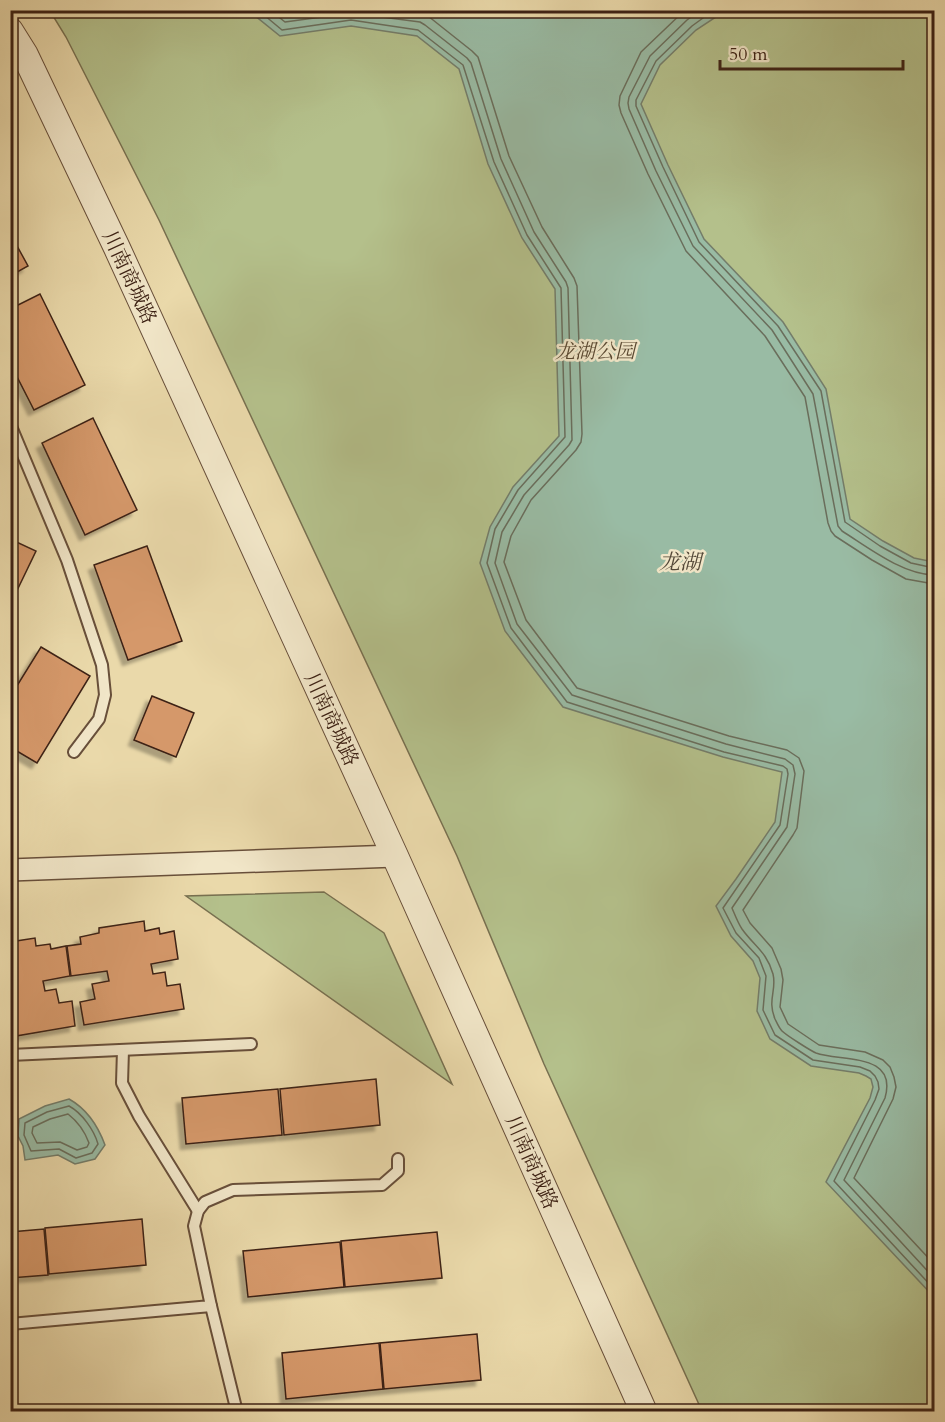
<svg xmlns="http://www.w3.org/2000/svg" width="945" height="1422" viewBox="0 0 945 1422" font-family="Cardo,'Noto Serif SC',serif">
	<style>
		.green { fill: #b4c08b; stroke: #787050; stroke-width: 1.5 }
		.water { fill: #99bba4; stroke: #747d6a; stroke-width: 1.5 }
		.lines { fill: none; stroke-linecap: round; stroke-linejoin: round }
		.shore { stroke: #6a6e5c; stroke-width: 1.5 }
		.building { fill: #d5986b; stroke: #3c2114; stroke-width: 1.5; filter: url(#shadow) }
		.service-casing { stroke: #684f3a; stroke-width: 14 }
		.minor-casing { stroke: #684f3a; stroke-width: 24 }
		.tertiary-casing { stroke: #684f3a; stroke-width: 28 }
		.service { stroke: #f1e6c8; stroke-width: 10 }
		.minor { stroke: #f1e6c8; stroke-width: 21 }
		.tertiary { stroke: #f1e6c8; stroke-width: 26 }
		.labels { text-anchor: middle; stroke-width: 5; stroke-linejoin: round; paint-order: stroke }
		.street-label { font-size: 20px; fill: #3c2114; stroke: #f1e6c8 }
		.park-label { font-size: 20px; font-style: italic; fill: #5a4932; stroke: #f1e6c8 }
		.water-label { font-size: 21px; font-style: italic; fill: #534838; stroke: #f1e6c8 }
	</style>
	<defs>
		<filter id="shadow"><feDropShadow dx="-5.5" dy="5.5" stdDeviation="1.5" flood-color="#0004"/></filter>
	</defs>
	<rect width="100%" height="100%" fill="#ead9aa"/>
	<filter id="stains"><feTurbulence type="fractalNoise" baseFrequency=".00333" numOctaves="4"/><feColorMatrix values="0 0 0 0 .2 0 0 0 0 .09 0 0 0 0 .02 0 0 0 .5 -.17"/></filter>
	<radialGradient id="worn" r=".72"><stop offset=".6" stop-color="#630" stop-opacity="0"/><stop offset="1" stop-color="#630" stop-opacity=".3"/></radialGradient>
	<g class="green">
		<polygon points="50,11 934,11 934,1411 702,1411 544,1064 457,856 159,220 66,37"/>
		<polygon points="324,892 384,933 452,1084 186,896"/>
	</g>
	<g class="water">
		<polygon points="249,11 725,11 696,30 660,65 641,104 668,165 704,239 783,322 826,389 850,519 883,541 914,558 934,562 934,1297 826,1182 870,1098 873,1087 871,1079 866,1076 859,1073 811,1066 770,1039 757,1011 760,978 753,961 731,936 716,906 736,879 775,822 782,772 723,757 563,707 505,631 480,563 490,527 513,487 559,436 555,289 522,238 488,164 459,69 417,36 351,26 280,36"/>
		<path d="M69,1099C87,1109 98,1126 105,1145L95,1159L75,1164L58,1155L25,1160L23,1146L18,1136L19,1119L45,1106Z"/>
	</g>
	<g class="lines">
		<g class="shore">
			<polyline points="258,10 282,30 351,20 418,30 463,65 494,162 527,235 561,288 565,437 518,490 495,529 487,563 511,628 567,702 724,752 783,766 787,769 788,774 780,825 723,908 736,933 759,958 766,976 763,1010 775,1035 813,1060 860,1067 870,1071 875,1076 878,1082 879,1089 875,1100 834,1181 934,1289"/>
			<path d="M270,10L285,22L351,13L420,22L425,25L467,58L471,63L501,159L534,232L566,282L568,288L572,440L569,445L524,495L502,532L495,563L517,624L572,695L726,744L785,759L793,765L795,774L787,827L732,908C735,915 738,923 742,929C754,946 767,952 773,974C777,990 767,1000 775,1019C777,1023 779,1028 782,1031C786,1035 811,1051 816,1053C841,1062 898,1052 885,1098L844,1180L934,1278"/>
			<polyline points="400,10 421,14 428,16 472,51 478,57 509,156 542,227 574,278 577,286 582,434 581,442 576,450 531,500 511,536 504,562 526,620 577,688 729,736 787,750 799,758 804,771 797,828 793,835 743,910 750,923 772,948 781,969 783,980 780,1007 788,1024 819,1045 865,1052 883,1060 890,1067 894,1077 896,1087 893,1099 854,1178 934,1264"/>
			<polyline points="685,10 641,52 620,96 619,105 621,113 648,174 686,251 765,336 805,397 828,523 831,531 835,536 872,560 906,579 934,584"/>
			<path d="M701,10L687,20L650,56L629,97L628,103L629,109L656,171L693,246L772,330L813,394L838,526L842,531C869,548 902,574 934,575"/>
			<polyline points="714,10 692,26 656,61 636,100 636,106 663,167 699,242 778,326 821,391 845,522 880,546 911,563 934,568"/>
			<path d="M69,1106C82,1113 94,1130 98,1144L92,1153L76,1158L59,1149L31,1151L24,1135L25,1123L47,1112Z"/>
			<path d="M68,1114C77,1121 85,1132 89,1143L87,1147L77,1150L60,1142L37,1143L32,1133L33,1127L50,1119Z"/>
		</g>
	</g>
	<g class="building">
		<polygon points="10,233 28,266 10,276"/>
		<polygon points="40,294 85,385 34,410 10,363 10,309"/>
		<polygon points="93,418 137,510 85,535 42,443"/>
		<polygon points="10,539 36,551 10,605"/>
		<polygon points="147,546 182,641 128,660 94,565"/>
		<polygon points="41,647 90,676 37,763 10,747 10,697"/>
		<polygon points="152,696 194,713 176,757 134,740"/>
		<polygon points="144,921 145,931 159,928 160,934 174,931 178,959 151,964 153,974 165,972 167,986 180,984 184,1009 84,1025 80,1002 95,999 92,984 109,981 107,971 71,976 67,946 81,944 80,937 99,933 99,928"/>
		<polygon points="35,938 36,946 50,944 51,949 66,946 70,976 43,981 45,991 56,989 59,1003 72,1001 75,1026 10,1037 10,942"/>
		<polygon points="376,1079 380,1125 284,1135 280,1089"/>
		<polygon points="278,1089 282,1135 186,1144 182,1098"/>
		<polygon points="142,1219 146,1265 49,1274 45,1228"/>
		<polygon points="44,1229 48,1275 10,1278 10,1232"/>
		<polygon points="437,1232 442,1278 345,1287 341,1241"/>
		<polygon points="340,1242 344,1287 248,1297 243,1251"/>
		<polygon points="477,1334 481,1380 384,1389 380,1343"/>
		<polygon points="379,1343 383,1389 286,1399 282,1353"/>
	</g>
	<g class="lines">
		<defs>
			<g id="service">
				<polyline points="10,424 67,560 102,665 105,695 99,719 74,752"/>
				<polyline points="123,1050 122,1083 139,1116 198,1211"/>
				<polyline points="10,1055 251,1044"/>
				<polyline points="211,1306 237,1412"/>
				<polyline points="10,1324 211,1306 194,1226 198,1211 205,1202 233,1190 382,1185 398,1171 398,1159"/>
			</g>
			<polyline id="minor" points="10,870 395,856"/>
			<polyline id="tertiary" points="10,31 25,55 117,248 395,856 644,1412"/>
		</defs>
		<use href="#service" class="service-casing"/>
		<use href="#minor" class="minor-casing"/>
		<use href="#tertiary" class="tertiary-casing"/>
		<use href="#service" class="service"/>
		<use href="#minor" class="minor"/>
		<use href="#tertiary" class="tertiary"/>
	</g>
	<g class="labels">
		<g class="street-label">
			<text transform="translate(130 277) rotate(65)" y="7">川南商城路</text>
			<text transform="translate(332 719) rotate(65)" y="7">川南商城路</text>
			<text transform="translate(532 1162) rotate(66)" y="7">川南商城路</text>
		</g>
		<g class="park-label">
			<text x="595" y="358">龙湖公园</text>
		</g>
		<g class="water-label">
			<text x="680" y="569">龙湖</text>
		</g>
	</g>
	<rect width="945" height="1422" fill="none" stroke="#ead9aa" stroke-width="36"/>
	<rect x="12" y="12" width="921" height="1398" fill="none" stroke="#3c2114" stroke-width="3"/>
	<rect x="18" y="18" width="909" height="1386" fill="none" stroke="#3c2114" stroke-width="1.5"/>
	<path d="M720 60v9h183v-9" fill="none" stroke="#3c2114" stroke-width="3"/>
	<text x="729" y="60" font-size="18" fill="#3c2114" stroke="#f1e6c8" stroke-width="4.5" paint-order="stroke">50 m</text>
	<rect width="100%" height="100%" filter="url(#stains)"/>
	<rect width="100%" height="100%" fill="url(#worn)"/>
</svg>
